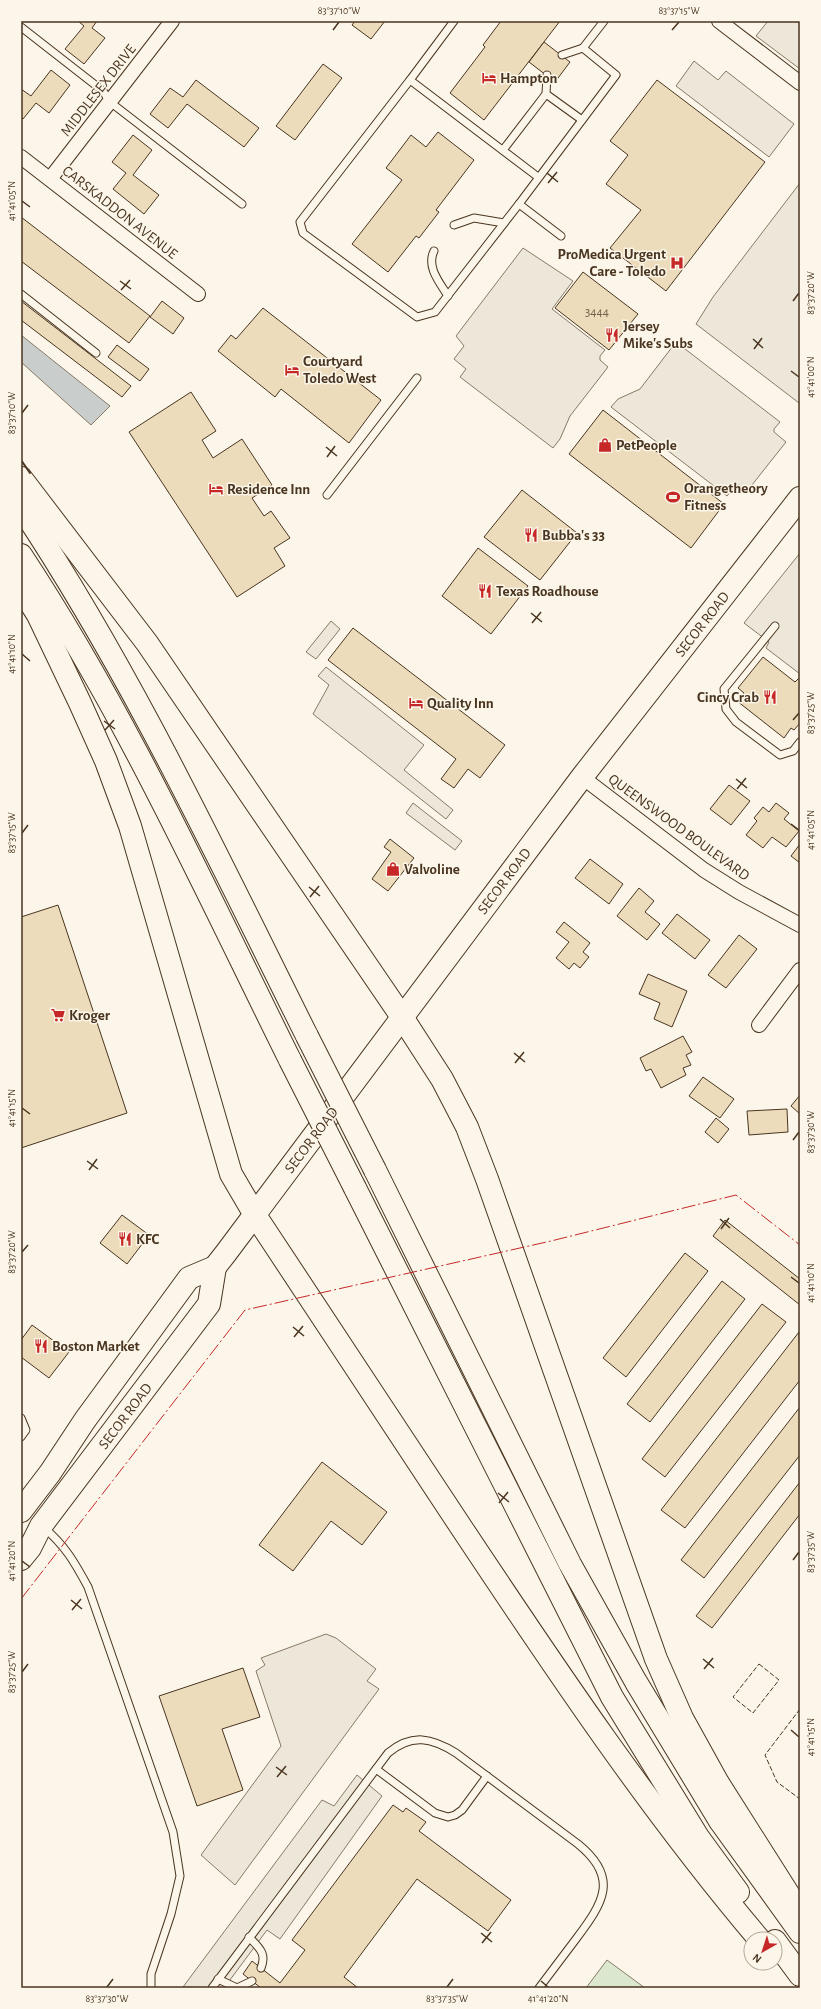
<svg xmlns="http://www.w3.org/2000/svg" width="821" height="2009" viewBox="0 0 821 2009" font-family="'Alegreya Sans',sans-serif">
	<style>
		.green { fill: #dce7d0; stroke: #887966 }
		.parking { fill: #ede7d9; stroke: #887966 }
		.water { fill: #c9cecd; stroke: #887966 }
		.building { fill: #ecdcbc; stroke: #4a3520 }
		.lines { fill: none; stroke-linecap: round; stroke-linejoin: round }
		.lane-casing { stroke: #4a3520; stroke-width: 9 }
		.street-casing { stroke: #4a3520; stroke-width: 16 }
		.primary-casing { stroke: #4a3520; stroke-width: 24 }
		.highway-casing { stroke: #4a3520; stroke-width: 24 }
		.lane { stroke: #fbf6e9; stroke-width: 7 }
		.street { stroke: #fbf6e9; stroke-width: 14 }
		.primary { stroke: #fbf6e9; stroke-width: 22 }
		.highway { stroke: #fbf6e9; stroke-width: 22 }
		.highway-bridge-casing { stroke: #4a3520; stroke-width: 24; stroke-linecap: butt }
		.highway-bridge { stroke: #fbf6e9; stroke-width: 22 }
		.fence { stroke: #4a3520; stroke-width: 1; stroke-dasharray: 5 2; stroke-linecap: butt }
		.wall { stroke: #4a3520; stroke-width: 2 }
		.power { stroke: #c62828; stroke-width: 1; stroke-dasharray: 14 3 2 3; stroke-linecap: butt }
		.ticks { fill: none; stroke: #4a3520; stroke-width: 1.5 }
		.labels { text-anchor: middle; stroke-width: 3; stroke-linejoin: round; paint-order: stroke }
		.number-label { font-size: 13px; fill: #725f47 }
		.poi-label { font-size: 15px; font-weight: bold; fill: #4a3520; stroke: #fbf6e9; text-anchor: start }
		.street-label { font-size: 15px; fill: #4a3520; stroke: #fbf6e9 }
		.neatline { fill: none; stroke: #4a3520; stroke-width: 1.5 }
		.ticks-label { font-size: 10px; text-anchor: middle; fill: #4a3520 }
	</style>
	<rect width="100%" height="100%" fill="#fbf6e9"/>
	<polygon class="green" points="607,1960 645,1988 586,1988"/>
	<g class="parking">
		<polygon points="768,21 800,21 800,69 756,36"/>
		<polygon points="694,61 718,80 726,71 794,124 769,157 676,86"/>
		<polygon points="800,183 800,402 799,403 696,324 713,297"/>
		<polygon points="523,248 573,281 552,309 605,350 600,356 600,360 608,367 570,416 560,439 553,448 460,377 466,369 454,359 464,346 456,336"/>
		<polygon points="676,342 780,422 774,429 774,432 786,442 748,490 737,484 727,496 611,407 618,399 640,389"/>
		<polygon points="800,553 800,674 766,648 769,642 744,623"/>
		<polygon points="331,621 340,629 316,659 306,652"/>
		<polygon points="326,667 424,745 404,770 453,810 446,819 313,714 329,685 318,676"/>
		<polygon points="413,803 462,841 455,850 406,813"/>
		<polygon points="326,1634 336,1638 376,1669 367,1681 379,1689 235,1885 201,1855 281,1746 256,1671 265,1665 261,1658"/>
		<polygon points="357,1775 382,1796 280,1939 267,1930 224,1988 183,1987 322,1800 334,1806"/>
	</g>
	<polygon class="water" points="21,335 110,406 91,425 21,362"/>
	<g class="building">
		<polygon points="78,21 97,21 92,28 105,38 84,64 65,49 84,26"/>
		<polygon points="355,21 385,21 371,39 352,25"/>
		<polygon points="501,21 560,21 484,120 450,93 485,47 483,45"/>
		<polygon points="544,42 570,62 555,82 529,62"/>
		<polygon points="323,64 342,78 295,140 276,126"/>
		<polygon points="51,70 70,85 49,113 36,103 23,119 21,117 21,89 31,96"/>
		<polygon points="196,80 259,128 244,147 187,104 168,128 150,114 170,88 183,97"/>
		<polygon points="657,80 765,162 666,291 610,248 641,210 606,184 628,155 610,141"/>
		<polygon points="438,132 474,160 436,210 439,212 419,238 416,236 388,272 352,244 402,180 386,168 411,135 426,147"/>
		<polygon points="133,135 152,150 133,175 159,195 144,214 113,189 126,173 112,162"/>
		<polygon points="21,217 150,316 129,343 21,261"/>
		<polygon points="583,272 638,314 609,350 555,308"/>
		<polygon points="21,301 131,386 122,397 21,320"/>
		<polygon points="162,301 184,318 173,334 150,317"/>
		<polygon points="263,308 381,400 349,443 281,389 275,397 218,351 231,335 236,339"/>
		<polygon points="117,345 149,369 140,381 108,357"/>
		<polygon points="191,392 216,431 202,440 213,458 242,439 272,485 252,498 264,516 271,511 290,538 274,548 285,566 237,597 129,432"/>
		<polygon points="603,410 724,504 691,548 569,454"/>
		<polygon points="522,490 577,533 540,580 484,537"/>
		<polygon points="478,548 528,586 491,634 442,596"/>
		<polygon points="353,628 505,745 480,778 468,769 454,788 441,779 456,759 328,660"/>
		<polygon points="763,657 795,682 800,677 800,723 794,730 791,728 784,738 737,701 744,693 738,688"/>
		<polygon points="729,785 750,801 731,825 710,809"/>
		<polygon points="776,803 789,813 784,819 799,831 786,847 772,837 763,848 746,835 757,821 754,818 763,807 769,812"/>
		<polygon points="390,839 414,858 388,891 372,879 391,852 384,847"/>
		<polygon points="800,844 800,863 791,856"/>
		<polygon points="590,859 623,884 609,904 575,878"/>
		<polygon points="639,888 654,901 645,912 660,924 647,940 617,916"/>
		<polygon points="58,905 127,1113 21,1148 21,917"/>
		<polygon points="677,914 710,940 695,959 662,933"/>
		<polygon points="564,922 590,943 583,952 589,957 580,968 574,963 569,969 556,958 569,942 556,932"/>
		<polygon points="739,935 757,949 726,988 708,975"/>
		<polygon points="648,974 687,991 672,1027 654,1019 660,1003 639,994"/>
		<polygon points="683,1036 692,1052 686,1055 691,1065 683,1068 686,1075 661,1088 651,1069 646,1071 640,1058"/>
		<polygon points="703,1077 734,1099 720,1118 689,1096"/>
		<polygon points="800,1095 800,1114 791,1106"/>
		<polygon points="787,1109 788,1132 749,1135 747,1111"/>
		<polygon points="716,1118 729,1129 718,1143 705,1132"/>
		<polygon points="122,1215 149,1235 127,1264 100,1243"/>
		<polygon points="725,1220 800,1279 800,1305 713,1236"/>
		<polygon points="685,1253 708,1271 626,1377 603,1358"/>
		<polygon points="722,1281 745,1299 650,1422 627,1404"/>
		<polygon points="762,1304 786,1322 665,1477 642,1459"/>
		<polygon points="32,1325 69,1352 49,1378 21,1357 21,1340"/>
		<polygon points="799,1332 800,1380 685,1528 661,1510"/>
		<polygon points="800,1407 800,1455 704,1578 681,1560"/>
		<polygon points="322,1462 387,1512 362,1545 331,1521 293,1571 259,1545"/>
		<polygon points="800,1482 800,1514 712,1628 696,1616"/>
		<polygon points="243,1668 260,1717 222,1729 243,1790 197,1806 159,1696"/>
		<polygon points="393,1805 403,1812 406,1808 426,1822 419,1831 511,1900 488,1931 417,1879 344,1977 358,1988 261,1988 243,1974 252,1961 280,1983 305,1950 292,1940"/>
	</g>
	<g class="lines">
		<defs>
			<g id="lane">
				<polyline points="454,21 410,80 538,177"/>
				<polyline points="21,27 103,91 110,102 242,204"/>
				<polyline points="562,55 583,48"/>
				<polyline points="547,75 546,94 582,120"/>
				<polyline points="410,80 300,222 303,233 417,317 435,312 519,204"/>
				<polyline points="503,150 546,94"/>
				<polyline points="454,225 474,218 504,223"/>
				<polyline points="561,236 519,204 616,75 583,48 604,21"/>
				<path d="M434,251C426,267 440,283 448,296"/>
				<polyline points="21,294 96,353"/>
				<polyline points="327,495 417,378"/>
				<polyline points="775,626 724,689 726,709 736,722 780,755 793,751 800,742"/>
				<polyline points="21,1418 26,1430 21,1437"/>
				<path d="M43,1527C65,1545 75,1563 88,1587L173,1832L180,1876L171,1914L151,1974V1988"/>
				<polyline points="376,1769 435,1813 448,1817 455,1815 462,1810 487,1776"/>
				<path d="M249,1937C259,1948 267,1953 261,1968"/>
				<polyline points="218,1979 237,1988 252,1981"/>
				<path d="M212,1988L388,1753C412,1733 432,1738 456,1753L578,1844C620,1878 603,1903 576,1939C564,1955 551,1972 539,1988"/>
			</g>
			<g id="street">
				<polyline points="719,21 800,83"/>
				<polyline points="21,157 198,294"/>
				<polyline points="50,179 172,21"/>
				<polyline points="582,777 704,870 739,892 800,925"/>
				<polyline points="759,1025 800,970"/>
			</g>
			<g id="primary">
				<polyline points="21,1511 50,1473 85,1420 189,1278 215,1267 226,1253 582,777 800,498"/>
				<polyline points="21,1559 30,1548 41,1526 209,1304 215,1267"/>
			</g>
			<g id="highway">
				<polyline points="21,478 147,643 402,1017 442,1079 467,1127 487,1179 656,1659 682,1718 718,1783 789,1895 800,1910"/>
				<path d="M21,507C132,674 217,856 307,1036"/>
				<path d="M21,555C126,714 205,889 290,1060"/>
				<path d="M21,588L38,615L80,703L106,761L130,826L231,1174L255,1215C324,1320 394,1425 463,1530C556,1670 650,1810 759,1939"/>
				<polyline points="375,1170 570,1564 636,1682 720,1821 800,1932"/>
				<polyline points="355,1188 612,1697 698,1837 738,1892"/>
				<polyline points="775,1941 800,1975"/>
			</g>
		</defs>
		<use href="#lane" class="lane-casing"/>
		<use href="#street" class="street-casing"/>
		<use href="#primary" class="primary-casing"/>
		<use href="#highway" class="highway-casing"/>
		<use href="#lane" class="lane"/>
		<use href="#street" class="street"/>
		<use href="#primary" class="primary"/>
		<use href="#highway" class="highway"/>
		<defs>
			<g id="highway-bridge">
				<polyline points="307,1036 375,1170"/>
				<polyline points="290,1060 355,1188"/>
			</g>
		</defs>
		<use href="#highway-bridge" class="highway-bridge-casing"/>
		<use href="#highway-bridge" class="highway-bridge"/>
		<g class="fence">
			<polygon points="759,1664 779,1680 753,1713 733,1697"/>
			<polyline points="800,1709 765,1755 777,1782 800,1799"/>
		</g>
		<polyline class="wall" points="21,460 30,473"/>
		<g class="power">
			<polyline points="21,1599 245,1310 551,1241 736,1195 800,1245"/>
			<polyline points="797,1988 800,1984"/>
		</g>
	</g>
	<path class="ticks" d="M333,30L339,22M672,30L679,22M547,173L558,182M548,183L557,172M22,201L30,207M120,281L131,289M121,290L130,280M793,301L799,293M753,339L763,348M754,349L762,338M791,371L799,377M22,413L28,405M326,447L337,456M327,457L335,446M531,613L542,622M532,623L541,612M22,654L30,661M793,720L799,713M104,721L115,729M105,730L114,720M736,779L747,788M737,789L746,778M791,824L799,830M22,833L28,825M309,887L320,896M310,897L319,886M514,1053L525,1062M515,1063L524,1052M22,1108L30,1114M793,1140L799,1132M87,1161L98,1169M89,1170L97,1159M720,1219L730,1228M721,1229L729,1218M22,1252L28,1245M791,1277L799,1283M293,1327L304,1336M294,1337L303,1326M498,1493L509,1502M499,1503L508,1492M793,1560L799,1552M22,1561L30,1567M71,1600L82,1609M72,1610L81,1599M703,1659L714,1668M704,1669L713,1658M22,1672L28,1664M791,1730L799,1737M276,1767L287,1775M277,1777L286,1766M481,1933L492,1942M482,1943L491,1932M541,1981L548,1987M107,1987L113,1979M447,1987L453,1979"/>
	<defs>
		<symbol id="hotel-bare" viewBox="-9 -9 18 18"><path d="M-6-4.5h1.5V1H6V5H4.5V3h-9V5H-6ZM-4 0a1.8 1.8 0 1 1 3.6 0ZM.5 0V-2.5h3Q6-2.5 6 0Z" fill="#c62828" stroke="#fbf6e9" stroke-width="2.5" paint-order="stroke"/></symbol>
		<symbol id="hospital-bare" viewBox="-9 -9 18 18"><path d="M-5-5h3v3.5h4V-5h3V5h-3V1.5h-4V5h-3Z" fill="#c62828" stroke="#fbf6e9" stroke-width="2.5" paint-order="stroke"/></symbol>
		<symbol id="restaurant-bare" viewBox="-9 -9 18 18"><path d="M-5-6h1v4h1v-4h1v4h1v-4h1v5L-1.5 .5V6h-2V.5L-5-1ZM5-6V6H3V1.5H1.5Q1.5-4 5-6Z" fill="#c62828" stroke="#fbf6e9" stroke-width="2.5" paint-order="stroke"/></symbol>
		<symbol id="shop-bare" viewBox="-9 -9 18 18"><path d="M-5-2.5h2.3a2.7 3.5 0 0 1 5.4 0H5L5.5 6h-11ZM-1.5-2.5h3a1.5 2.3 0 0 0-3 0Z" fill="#c62828" stroke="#fbf6e9" stroke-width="2.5" paint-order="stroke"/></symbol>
		<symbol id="stadium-bare" viewBox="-9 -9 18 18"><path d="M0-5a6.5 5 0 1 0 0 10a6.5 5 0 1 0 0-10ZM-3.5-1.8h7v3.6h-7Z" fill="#c62828" stroke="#fbf6e9" stroke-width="2.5" paint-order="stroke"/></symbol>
		<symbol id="supermarket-bare" viewBox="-9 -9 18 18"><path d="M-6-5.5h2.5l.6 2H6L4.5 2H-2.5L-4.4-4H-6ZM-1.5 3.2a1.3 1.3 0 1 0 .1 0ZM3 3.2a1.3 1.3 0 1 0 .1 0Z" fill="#c62828" stroke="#fbf6e9" stroke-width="2.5" paint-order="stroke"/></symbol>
	</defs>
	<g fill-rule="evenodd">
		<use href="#hotel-bare" x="479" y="68" width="20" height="20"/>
		<use href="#hospital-bare" x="667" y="253" width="20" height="20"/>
		<use href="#restaurant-bare" x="602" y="325" width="20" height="20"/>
		<use href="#hotel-bare" x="282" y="360" width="20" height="20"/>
		<use href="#shop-bare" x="595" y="435" width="20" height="20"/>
		<use href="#hotel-bare" x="206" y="479" width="20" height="20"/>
		<use href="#stadium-bare" x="663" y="487" width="20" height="20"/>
		<use href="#restaurant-bare" x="521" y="525" width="20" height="20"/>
		<use href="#restaurant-bare" x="475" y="581" width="20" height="20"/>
		<use href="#restaurant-bare" x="760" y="687" width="20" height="20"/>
		<use href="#hotel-bare" x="406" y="693" width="20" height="20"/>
		<use href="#shop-bare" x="383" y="859" width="20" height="20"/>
		<use href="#supermarket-bare" x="48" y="1005" width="20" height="20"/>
		<use href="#restaurant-bare" x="115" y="1229" width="20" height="20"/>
		<use href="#restaurant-bare" x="31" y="1336" width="20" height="20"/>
	</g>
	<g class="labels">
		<g class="number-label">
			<text x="597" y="316">3444</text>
		</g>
		<g class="poi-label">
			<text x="500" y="83">Hampton</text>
			<text x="666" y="259" text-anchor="end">ProMedica Urgent<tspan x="666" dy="17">Care - Toledo</tspan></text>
			<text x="623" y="331">Jersey<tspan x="623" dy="17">Mike's Subs</tspan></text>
			<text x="303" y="366">Courtyard<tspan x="303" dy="17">Toledo West</tspan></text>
			<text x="616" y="450">PetPeople</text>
			<text x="684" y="493">Orangetheory<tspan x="684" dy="17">Fitness</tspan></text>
			<text x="227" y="494">Residence Inn</text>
			<text x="542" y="540">Bubba's 33</text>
			<text x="496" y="596">Texas Roadhouse</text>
			<text x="759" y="702" text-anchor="end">Cincy Crab</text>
			<text x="427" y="708">Quality Inn</text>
			<text x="404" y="874">Valvoline</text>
			<text x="69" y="1020">Kroger</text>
			<text x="136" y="1244">KFC</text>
			<text x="52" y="1351">Boston Market</text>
		</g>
		<g class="street-label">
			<text transform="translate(98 90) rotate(-52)" y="5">MIDDLESEX DRIVE</text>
			<text transform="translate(120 212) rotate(38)" y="5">CARSKADDON AVENUE</text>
			<text transform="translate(702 624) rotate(-52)" y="5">SECOR ROAD</text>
			<text transform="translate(679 827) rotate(36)" y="5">QUEENSWOOD BOULEVARD</text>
			<text transform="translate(504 881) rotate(-53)" y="5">SECOR ROAD</text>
			<text transform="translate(311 1140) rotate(-53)" y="5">SECOR ROAD</text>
			<text transform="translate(125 1416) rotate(-53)" y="5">SECOR ROAD</text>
		</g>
	</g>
	<rect width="821" height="2009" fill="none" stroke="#fbf6e9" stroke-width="44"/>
	<g transform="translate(763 1951) rotate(219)"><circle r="19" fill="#fbf6e9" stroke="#b4a999"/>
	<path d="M0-3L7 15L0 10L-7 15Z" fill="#c62828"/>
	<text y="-6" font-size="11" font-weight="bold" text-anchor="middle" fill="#4a3520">N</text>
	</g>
	<rect x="22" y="22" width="777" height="1965" class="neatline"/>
	<g class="ticks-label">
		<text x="339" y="14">83°37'10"W</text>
		<text x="679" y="14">83°37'15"W</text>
		<text transform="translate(11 201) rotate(-90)" y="4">41°41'05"N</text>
		<text transform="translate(810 293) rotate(-90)" y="4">83°37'20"W</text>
		<text transform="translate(810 377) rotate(-90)" y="4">41°41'00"N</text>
		<text transform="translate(11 413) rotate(-90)" y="4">83°37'10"W</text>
		<text transform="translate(11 654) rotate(-90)" y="4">41°41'10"N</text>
		<text transform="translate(810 713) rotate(-90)" y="4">83°37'25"W</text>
		<text transform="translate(810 830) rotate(-90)" y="4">41°41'05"N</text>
		<text transform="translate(11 833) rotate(-90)" y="4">83°37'15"W</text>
		<text transform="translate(11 1108) rotate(-90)" y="4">41°41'15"N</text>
		<text transform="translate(810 1132) rotate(-90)" y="4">83°37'30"W</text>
		<text transform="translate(11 1252) rotate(-90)" y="4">83°37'20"W</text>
		<text transform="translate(810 1283) rotate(-90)" y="4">41°41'10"N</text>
		<text transform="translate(810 1552) rotate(-90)" y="4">83°37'35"W</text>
		<text transform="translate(11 1561) rotate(-90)" y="4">41°41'20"N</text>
		<text transform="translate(11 1672) rotate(-90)" y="4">83°37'25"W</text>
		<text transform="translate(810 1737) rotate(-90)" y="4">41°41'15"N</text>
		<text x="107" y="2002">83°37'30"W</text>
		<text x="447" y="2002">83°37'35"W</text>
		<text x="548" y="2002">41°41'20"N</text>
	</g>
</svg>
